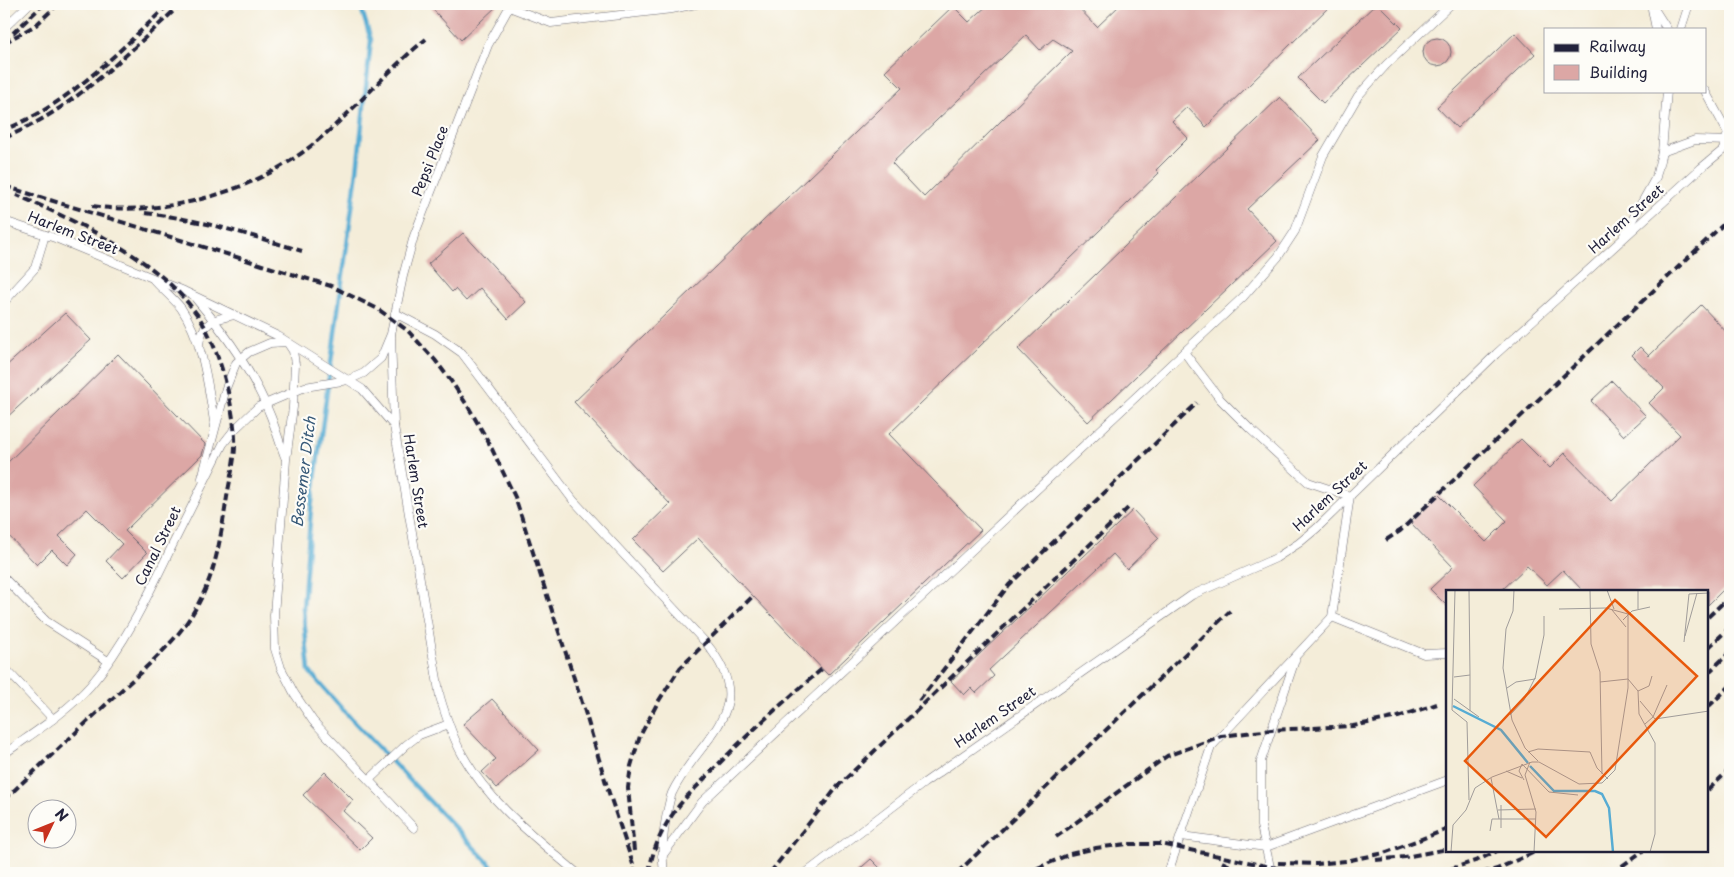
<svg xmlns="http://www.w3.org/2000/svg" width="1734" height="877" viewBox="0 0 1734 877" font-family="'Playpen Sans',sans-serif">
	<style>
		.lines { fill: none; stroke-linecap: round; stroke-linejoin: round }
		.stream { stroke: #57acd3; stroke-width: 4.5 }
		.building { fill: #dca7a5; fill-rule: evenodd }
		.service-casing { stroke: #6c6972; stroke-width: 9 }
		.service { stroke: #fff; stroke-width: 8 }
		.rail { stroke: #22223b; stroke-width: 4; stroke-dasharray: 8 4; stroke-linecap: butt }
		.labels { text-anchor: middle; stroke-width: 4.5; stroke-linejoin: round; paint-order: stroke }
		.street-label { font-size: 14px; fill: #22223b; stroke: #fdfcf7 }
		.water-label { font-size: 15px; font-style: italic; fill: #375978; stroke: #fdfcf7 }
		.inset-river { fill: none; stroke: #57acd3; stroke-width: 2.5 }
		.inset-road { fill: none; stroke: #a09c9a; stroke-width: 1 }
		.view { fill: #e8590c; fill-opacity: 0.15; stroke: #e8590c; stroke-width: 2.5 }
		.inset-edge { fill: none; stroke: #22223b; stroke-width: 2.5 }
	</style>
	<rect width="100%" height="100%" fill="#fdfcf7"/>
	<filter id="ink" filterUnits="userSpaceOnUse"><feTurbulence type="fractalNoise" baseFrequency=".02" numOctaves="2"/><feDisplacementMap in="SourceGraphic" scale="10" xChannelSelector="R" yChannelSelector="G"/><feConvolveMatrix kernelMatrix="1 2 1 2 8 2 1 2 1" color-interpolation-filters="sRGB"/></filter>
	<filter id="wash" filterUnits="userSpaceOnUse"><feTurbulence type="fractalNoise" baseFrequency=".0096" numOctaves="4" result="noise"/><feDisplacementMap in="SourceGraphic" scale="20" xChannelSelector="R" yChannelSelector="G"/><feGaussianBlur stdDeviation="1.12" result="paint"/><feColorMatrix in="noise" values="0 0 0 0 0 0 0 0 0 0 0 0 0 0 0 0 0 1.4 0 .05"/><feComposite in="paint" operator="in"/></filter>
	<g filter="url(#wash)">
		<rect width="100%" height="100%" fill="#f4edd9"/>
		<g class="lines">
			<polyline class="stream" points="360,4 371,40 357,171 311,509 303,608 309,671 342,709 498,873"/>
		</g>
		<g id="blocks">
			<g class="building">
				<polygon points="428,4 499,4 461,40"/>
				<path d="M989,4H1075L1097,27L1121,4H1332L1206,127L1187,107L1172,121L1188,138L1156,170L1159,173L889,434L981,530L828,675L698,538L663,571L633,540L670,504L574,402L902,88L885,71L953,6L969,22ZM1026,35L1040,50L1053,39L1072,51L924,197L892,163Z"/>
				<polygon points="1376,4 1378,4 1402,28 1323,103 1298,78"/>
				<polygon points="1515,33 1535,54 1457,128 1437,107"/>
				<circle cx="1437" cy="52" r="14"/>
				<polygon points="1280,97 1320,140 1247,209 1277,241 1088,422 1018,349"/>
				<polygon points="463,233 526,302 508,319 480,288 466,301 455,289 452,292 428,264"/>
				<polygon points="1701,305 1730,336 1730,583 1708,605 1708,591 1583,591 1563,570 1547,585 1527,566 1501,591 1448,591 1448,607 1430,589 1453,567 1410,522 1438,494 1486,542 1507,521 1473,486 1521,439 1550,468 1565,453 1612,501 1680,435 1649,403 1664,388 1632,355 1640,347 1649,356"/>
				<polygon points="65,313 91,340 4,420 4,368"/>
				<polygon points="118,354 205,444 202,455 125,531 147,553 123,578 106,561 122,544 87,509 59,536 77,554 67,565 52,550 37,565 4,531 4,466"/>
				<polygon points="1612,381 1646,416 1624,436 1591,401"/>
				<polygon points="1133,510 1159,538 1127,569 1113,554 989,670 994,676 976,693 971,688 964,695 951,681"/>
				<polygon points="492,699 539,750 497,788 482,772 496,759 463,724"/>
				<polygon points="325,772 353,800 343,811 372,838 360,850 303,795"/>
				<polygon points="871,859 880,868 874,873 855,873"/>
			</g>
		</g>
	</g>
	<g filter="url(#ink)">
		<use href="#blocks" fill-opacity="0" stroke="#6c6972" stroke-width="1"/>
		<g class="lines">
			<defs>
				<g id="service">
					<polyline points="1651,4 1667,29"/>
					<polyline points="509,7 551,23 672,9 696,4"/>
					<polyline points="1652,9 1656,29"/>
					<polyline points="4,28 29,4"/>
					<polyline points="1681,29 1689,4"/>
					<polyline points="1662,152 1695,140 1730,141"/>
					<path d="M4,221L58,239L184,291L278,336L362,389L394,426L440,697C446,717 452,736 462,754C489,803 536,838 577,873"/>
					<polyline points="1624,235 1656,177 1662,152 1667,91"/>
					<path d="M154,280C162,289 173,298 181,308C204,342 208,387 215,427"/>
					<path d="M196,299C226,334 254,374 271,417C276,430 280,444 285,457"/>
					<polyline points="4,302 35,268 45,235"/>
					<path d="M395,313L435,334L462,353L573,500L706,643C762,711 699,736 672,793C670,798 669,804 668,808C663,830 661,851 664,873"/>
					<polyline points="391,336 394,426"/>
					<path d="M199,344C202,322 214,319 234,315"/>
					<polyline points="202,478 226,388 236,363 249,352 270,343 287,342 293,351 295,364 293,407 286,460 274,615 275,649 281,668 294,693 313,721 414,828"/>
					<polyline points="4,578 46,621 108,661"/>
					<polyline points="1332,617 1424,654 1448,653"/>
					<polyline points="4,667 53,719"/>
					<path d="M4,754C33,733 66,713 90,686C125,645 149,594 172,546C189,512 206,478 223,444L234,430L258,407L305,387L348,380L364,373L381,358L391,334L403,276L414,236L488,45L511,4"/>
					<polyline points="369,780 406,745 419,735 449,724"/>
					<polyline points="1181,836 1266,847 1448,780"/>
					<polyline points="662,856 702,802 1243,297 1278,257 1295,231 1323,156 1358,96 1386,65 1451,4"/>
					<polyline points="806,873 924,783 1192,595 1276,558 1299,543 1317,528 1496,354 1701,168 1723,150 1728,133 1705,91"/>
					<polyline points="1168,873 1211,747 1332,617 1350,496 1308,482 1250,429 1220,399 1184,352"/>
					<polyline points="1277,873 1270,867 1261,826 1261,761 1295,660"/>
				</g>
			</defs>
			<use href="#service" class="service-casing"/>
			<use href="#service" class="service"/>
			<g class="rail">
				<polyline points="13,33 44,4"/>
				<polyline points="4,43 36,25 58,4"/>
				<path d="M11,127C73,101 121,49 169,4"/>
				<path d="M4,138C74,109 126,55 181,4"/>
				<polyline points="4,186 331,286 378,309 408,331 435,360 451,381 469,408 489,443 515,497 586,715 608,790 636,873"/>
				<path d="M92,206C163,217 250,193 307,149C350,116 384,73 426,39"/>
				<path d="M145,213C199,219 250,235 302,251"/>
				<polyline points="1386,540 1400,531 1730,218"/>
				<polyline points="1708,617 1730,596"/>
				<polyline points="1708,648 1730,627"/>
				<polyline points="1708,673 1730,652"/>
				<polyline points="919,701 1009,585 1197,403"/>
				<polyline points="1708,707 1730,686"/>
				<polyline points="1708,790 1730,769"/>
				<path d="M4,800C40,766 76,732 112,699C136,676 166,651 185,625C215,583 219,546 227,497C230,478 236,457 235,438C233,402 218,342 196,313C155,257 79,223 17,195"/>
				<polyline points="1056,837 1167,756 1221,736 1271,730 1353,726 1398,717 1437,704"/>
				<polyline points="634,851 628,788 631,766 640,736 658,702 680,668 753,596"/>
				<polyline points="1376,860 1405,857 1448,849"/>
				<polyline points="1222,862 1244,873"/>
				<polyline points="1278,863 1317,864 1346,861 1384,853 1448,829"/>
				<path d="M649,873C652,850 663,826 678,807C686,796 697,787 707,776C743,738 782,703 822,669"/>
				<polyline points="770,873 838,786 1128,508"/>
				<polyline points="957,873 1230,611"/>
				<polyline points="1026,873 1070,854 1096,848 1127,844 1161,844 1300,873"/>
				<polyline points="1438,873 1478,860 1497,851"/>
				<polyline points="1481,873 1497,869 1537,851"/>
				<polyline points="1612,873 1643,851"/>
			</g>
		</g>
	</g>
	<g class="labels">
		<g class="street-label">
			<text transform="translate(430 161) rotate(-68)" y="5">Pepsi Place</text>
			<text transform="translate(1626 219) rotate(-42)" y="5">Harlem Street</text>
			<text transform="translate(73 233) rotate(21)" y="5">Harlem Street</text>
			<text transform="translate(416 481) rotate(81)" y="5">Harlem Street</text>
			<text transform="translate(1330 496) rotate(-43)" y="5">Harlem Street</text>
			<text transform="translate(158 546) rotate(-64)" y="5">Canal Street</text>
			<text transform="translate(995 717) rotate(-35)" y="5">Harlem Street</text>
		</g>
		<g class="water-label">
			<text transform="translate(304 472) rotate(-83)" y="5">Bessemer Ditch</text>
		</g>
	</g>
	<g transform="translate(1446 590)">
		<rect width="262" height="262" fill="#f4edd9"/>
		<path class="inset-river" d="M7,116L55,140L82,173M84,176L108,201H149L156,204L163,218L167,262"/>
		<path class="inset-road" d="M9,0L6,120L21,132L23,210M68,0L67,21L60,39L57,78L66,130L79,158L92,171M144,0L145,54L154,82L156,184M161,0L168,19M192,0V19M243,4L263,3M166,20L180,37M177,30L186,21L204,17M239,46L251,3M238,52L243,4M24,85V121M8,87L24,85L23,0M154,92L182,89L192,101L193,124L209,153V244L204,262M61,98L70,92L89,89L98,45V26M192,101L203,96L206,86M8,109L33,127M194,111L209,129L263,121M64,125L78,110L89,88M199,134L207,127L221,95M82,162L92,159L144,162L151,178L162,189M84,172L79,185L90,222L88,262M60,181L76,188M45,188L53,229M78,190L73,181L76,174L103,202L132,205M55,215V238M52,220L90,219M44,241L46,229H90M5,262L7,235L20,220L29,198L46,187L86,172H93L133,194L156,193L169,180L182,98V24L160,18L113,19"/>
		<path class="view" d="M169,10L251,86L100,247L19,171Z"/>
		<rect width="262" height="262" class="inset-edge"/>
	</g>
	<rect width="1734" height="877" fill="none" stroke="#fdfcf7" stroke-width="20"/>
	<rect x="1544" y="28" width="162" height="65" fill="#fdfcf7" stroke="#a5a5ac"/>
	<rect x="1554" y="44" width="25" height="8" fill="#22223b" stroke="#a5a5ac"/>
	<text x="1589" y="52" font-size="15" fill="#22223b">Railway</text>
	<rect x="1554" y="65" width="25" height="15" fill="#dca7a5" stroke="#a5a5ac"/>
	<text x="1589" y="78" font-size="15" fill="#22223b">Building</text>
	<g transform="translate(52 824) rotate(47)"><circle r="24" fill="#fdfcf7" stroke="#a5a5ac"/>
	<path d="M0-4L9 19L0 12L-9 19Z" fill="#c8321e"/>
	<text y="-8" font-size="14" font-weight="bold" text-anchor="middle" fill="#22223b">N</text>
	</g>
</svg>
